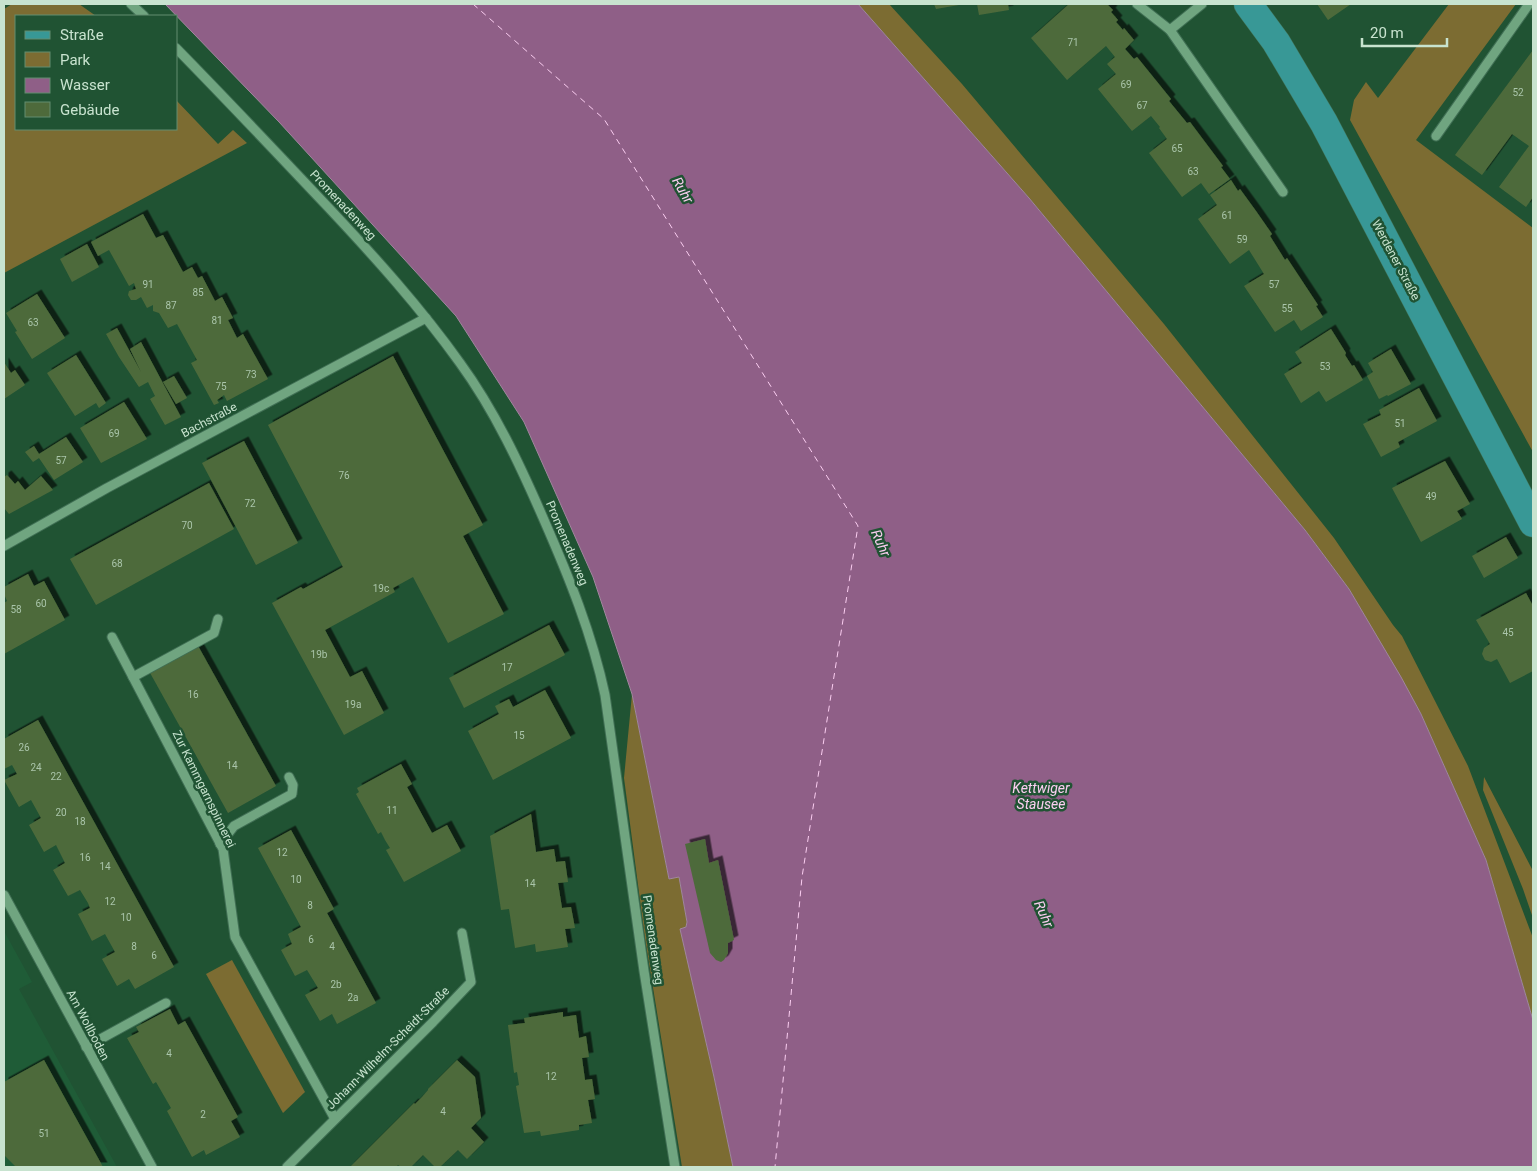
<svg xmlns="http://www.w3.org/2000/svg" width="1537" height="1171" viewBox="0 0 1537 1171" font-family="Roboto,sans-serif">
	<style>
		.built { fill: #1f5c37 }
		.green { fill: #7c6c32 }
		.water { fill: #8f5f87; stroke: #a0879d }
		.lines { fill: none; stroke-linecap: round; stroke-linejoin: round }
		.ferry { stroke: #fbcef1; stroke-width: 1; stroke-dasharray: 6 5; stroke-linecap: butt }
		.building { fill: #4e6a3b; filter: url(#shadow) }
		.minor-casing { stroke: #406f54; stroke-width: 11 }
		.major-casing { stroke: #406f54; stroke-width: 29 }
		.minor { stroke: #70a580; stroke-width: 9 }
		.major { stroke: #389896; stroke-width: 28 }
		.labels { text-anchor: middle; stroke-width: 5; stroke-linejoin: round; paint-order: stroke }
		.number-label { font-size: 10px; fill: #aac5aa }
		.street-label { font-size: 12px; fill: #c8e3cf; stroke: #205333 }
		.water-label { font-size: 14px; font-style: italic; fill: #fbcef1; stroke: #205333 }
	</style>
	<defs>
		<filter id="shadow"><feDropShadow dx="4.5" dy="-4.5" stdDeviation="0" flood-color="#0009"/></filter>
	</defs>
	<rect width="100%" height="100%" fill="#205333"/>
	<polygon class="built" points="4,931 32,982 19,989 117,1167 4,1167"/>
	<g class="green">
		<polygon points="12,4 79,4 96,16 16,16 16,129 176,129 176,100 218,144 233,130 247,143 4,273 4,9"/>
		<polygon points="858,4 889,4 962,84 1164,324 1334,538 1393,625 1402,636 1468,766 1533,938 1533,1020 1486,860 1421,714 1349,589 1305,530 1029,198"/>
		<polygon points="1449,4 1516,4 1416,140 1533,228 1533,452 1350,120 1354,100 1366,82 1378,98"/>
		<polygon points="632,694 669,879 679,876 687,922 686,927 681,930 714,1077 733,1167 682,1167 645,938 624,778"/>
		<polygon points="1484,777 1533,871 1533,918 1523,889 1483,790"/>
		<polygon points="232,960 305,1092 283,1113 206,974"/>
	</g>
	<polygon class="water" points="165,4 858,4 1029,198 1305,530 1349,589 1401,677 1421,714 1486,860 1533,1020 1533,1167 733,1167 714,1077 680,929 686,927 687,922 679,877 669,879 632,694 593,577 524,422 456,316 279,122"/>
	<g class="lines">
		<polyline class="ferry" points="473,4 604,119 858,526 802,877 775,1167"/>
	</g>
	<g class="building">
		<polygon points="934,4 959,4 959,5 936,9"/>
		<polygon points="977,4 1008,4 1009,10 979,15"/>
		<polygon points="1069,4 1107,4 1113,10 1111,12 1118,20 1116,22 1123,30 1124,28 1134,40 1125,49 1134,59 1137,57 1171,99 1169,101 1187,123 1190,122 1223,166 1221,167 1230,179 1209,194 1201,183 1182,197 1149,153 1167,139 1159,128 1160,127 1151,116 1132,131 1098,89 1116,74 1107,64 1115,57 1106,46 1067,80 1031,38"/>
		<polygon points="1317,4 1351,4 1328,20"/>
		<polygon points="1533,50 1533,197 1526,207 1499,187 1529,146 1512,134 1482,175 1455,155"/>
		<polygon points="1231,180 1238,191 1240,189 1256,211 1272,234 1270,236 1285,260 1287,258 1318,305 1316,306 1323,317 1301,331 1294,320 1275,332 1244,286 1264,274 1249,250 1230,264 1198,219 1217,205 1210,195"/>
		<polygon points="143,214 156,238 163,235 183,272 192,267 198,278 202,276 215,301 222,297 233,318 228,320 237,338 243,334 268,379 227,401 224,395 217,400 219,403 214,405 191,363 197,360 177,324 168,328 159,313 153,311 153,305 147,308 141,297 136,300 131,300 128,295 129,291 136,289 134,283 129,286 109,250 98,256 91,242"/>
		<polygon points="87,244 99,267 72,282 60,259"/>
		<polygon points="37,294 65,338 32,359 15,332 17,331 6,313"/>
		<polygon points="117,328 141,372 130,349 141,342 181,417 165,425 150,399 155,396 148,382 139,387 119,357 126,353 119,357 106,334"/>
		<polygon points="1331,329 1346,353 1345,355 1352,366 1354,365 1363,380 1326,402 1319,391 1301,403 1284,374 1302,363 1295,352"/>
		<polygon points="1391,349 1411,384 1388,396 1387,395 1379,399 1367,376 1373,372 1368,363"/>
		<polygon points="76,355 106,403 99,408 96,403 75,416 47,373"/>
		<polygon points="393,356 483,525 463,536 504,614 448,643 413,577 393,588 395,592 325,630 350,677 362,671 384,713 344,735 272,603 301,587 303,589 343,567 268,425"/>
		<polygon points="4,362 11,373 15,370 25,385 4,399"/>
		<polygon points="174,376 187,398 176,404 163,382"/>
		<polygon points="1419,388 1437,421 1398,442 1400,447 1381,457 1363,424 1381,415 1379,410"/>
		<polygon points="124,402 147,439 101,463 80,428"/>
		<polygon points="66,437 83,462 54,480 39,458 33,462 25,452 34,446 39,454"/>
		<polygon points="244,441 298,543 256,565 202,463"/>
		<polygon points="1445,461 1470,504 1457,511 1462,519 1421,542 1392,488"/>
		<polygon points="7,475 15,484 18,481 25,490 41,476 53,490 9,514 4,508 4,477"/>
		<polygon points="209,483 234,529 96,605 70,559"/>
		<polygon points="1506,537 1518,558 1484,578 1472,556"/>
		<polygon points="28,574 34,586 44,581 65,620 4,654 4,603 7,601 4,594 4,587"/>
		<polygon points="1526,593 1533,606 1533,671 1510,683 1497,659 1491,662 1485,660 1482,654 1484,648 1490,644 1476,620"/>
		<polygon points="549,625 565,655 464,708 449,678"/>
		<polygon points="197,644 276,786 228,813 149,671"/>
		<polygon points="545,690 571,738 493,780 468,731 499,714 495,706 509,699 513,707"/>
		<polygon points="38,720 174,967 135,989 129,979 117,986 102,959 115,952 105,934 92,941 78,914 90,908 88,903 80,890 68,896 53,870 65,863 56,845 44,852 29,825 41,818 31,800 19,807 4,780 17,774 12,765 4,769 4,739"/>
		<polygon points="401,764 412,784 407,787 432,833 447,825 461,851 404,882 386,850 390,848 385,840 381,832 378,834 356,794 359,792 357,788"/>
		<polygon points="531,814 536,852 554,849 556,862 565,861 568,882 558,883 562,908 571,907 575,928 565,929 568,947 536,952 535,944 515,948 509,909 501,910 490,836"/>
		<polygon points="291,830 334,909 327,913 376,1003 337,1024 332,1014 320,1021 305,995 318,988 307,970 295,976 281,950 292,944 288,934 301,927 258,848"/>
		<polygon points="705,839 709,863 718,860 734,940 728,943 728,953 724,960 721,962 716,960 710,953 685,844"/>
		<polygon points="170,1009 178,1025 185,1021 238,1117 231,1121 240,1137 206,1155 204,1150 192,1157 167,1111 171,1108 156,1082 153,1084 127,1038 139,1032 136,1027"/>
		<polygon points="563,1012 563,1017 576,1015 579,1038 586,1036 589,1057 582,1058 585,1080 592,1079 595,1099 588,1100 592,1123 579,1125 579,1130 541,1136 540,1131 524,1133 516,1086 519,1085 517,1072 514,1073 508,1025 525,1023 524,1018"/>
		<polygon points="44,1060 72,1111 103,1167 16,1167 4,1155 4,1082"/>
		<polygon points="457,1060 475,1077 481,1118 471,1128 484,1142 467,1159 458,1150 440,1167 435,1167 423,1155 411,1167 401,1167 398,1165 396,1167 350,1167 414,1103 415,1104 422,1097 428,1090 428,1089"/>
	</g>
	<g class="lines">
		<defs>
			<g id="minor">
				<polyline points="131,4 144,16"/>
				<polyline points="1137,4 1170,30"/>
				<polyline points="1202,4 1170,30 1283,192"/>
				<path d="M176,48C227,100 277,153 327,206C374,256 420,307 460,363C495,411 520,465 544,520C569,577 592,634 605,695L644,971L675,1167"/>
				<polyline points="1436,136 1529,4"/>
				<polyline points="4,546 107,488 426,318"/>
				<polyline points="112,637 223,849 235,937 335,1119"/>
				<polyline points="133,677 214,633 218,619"/>
				<polyline points="220,844 234,826 292,794 293,785 289,777"/>
				<polyline points="4,895 152,1167"/>
				<polyline points="86,1047 166,1003"/>
				<polyline points="287,1167 433,1022 471,982 462,933"/>
			</g>
			<polyline id="major" points="1248,4 1276,42 1324,123 1533,523"/>
		</defs>
		<use href="#minor" class="minor-casing"/>
		<use href="#major" class="major-casing"/>
		<use href="#minor" class="minor"/>
		<use href="#major" class="major"/>
	</g>
	<g class="labels">
		<g class="number-label">
			<text x="1073" y="46">71</text>
			<text x="1126" y="88">69</text>
			<text x="1518" y="96">52</text>
			<text x="1142" y="109">67</text>
			<text x="1177" y="152">65</text>
			<text x="1193" y="175">63</text>
			<text x="1227" y="219">61</text>
			<text x="1242" y="243">59</text>
			<text x="148" y="288">91</text>
			<text x="1274" y="288">57</text>
			<text x="198" y="296">85</text>
			<text x="171" y="309">87</text>
			<text x="1287" y="312">55</text>
			<text x="217" y="324">81</text>
			<text x="33" y="326">63</text>
			<text x="1325" y="370">53</text>
			<text x="251" y="378">73</text>
			<text x="221" y="390">75</text>
			<text x="1400" y="427">51</text>
			<text x="114" y="437">69</text>
			<text x="61" y="464">57</text>
			<text x="344" y="479">76</text>
			<text x="1431" y="500">49</text>
			<text x="250" y="507">72</text>
			<text x="187" y="529">70</text>
			<text x="117" y="567">68</text>
			<text x="381" y="592">19c</text>
			<text x="41" y="607">60</text>
			<text x="16" y="613">58</text>
			<text x="1508" y="636">45</text>
			<text x="319" y="658">19b</text>
			<text x="507" y="671">17</text>
			<text x="193" y="698">16</text>
			<text x="353" y="708">19a</text>
			<text x="519" y="739">15</text>
			<text x="24" y="751">26</text>
			<text x="232" y="769">14</text>
			<text x="36" y="771">24</text>
			<text x="56" y="780">22</text>
			<text x="392" y="814">11</text>
			<text x="61" y="816">20</text>
			<text x="80" y="825">18</text>
			<text x="282" y="856">12</text>
			<text x="85" y="861">16</text>
			<text x="105" y="870">14</text>
			<text x="296" y="883">10</text>
			<text x="530" y="887">14</text>
			<text x="110" y="905">12</text>
			<text x="310" y="909">8</text>
			<text x="126" y="921">10</text>
			<text x="311" y="943">6</text>
			<text x="134" y="950">8</text>
			<text x="332" y="950">4</text>
			<text x="154" y="959">6</text>
			<text x="336" y="988">2b</text>
			<text x="353" y="1001">2a</text>
			<text x="169" y="1057">4</text>
			<text x="551" y="1080">12</text>
			<text x="443" y="1115">4</text>
			<text x="203" y="1118">2</text>
			<text x="44" y="1137">51</text>
		</g>
		<g class="street-label">
			<text transform="translate(343 205) rotate(47)" y="4">Promenadenweg</text>
			<text transform="translate(1396 260) rotate(62)" y="4">Werdener Straße</text>
			<text transform="translate(209 420) rotate(-28)" y="4">Bachstraße</text>
			<text transform="translate(567 543) rotate(67)" y="4">Promenadenweg</text>
			<text transform="translate(204 789) rotate(64)" y="4">Zur Kammgarnspinnerei</text>
			<text transform="translate(653 940) rotate(82)" y="4">Promenadenweg</text>
			<text transform="translate(88 1025) rotate(62)" y="4">Am Wollboden</text>
			<text transform="translate(388 1048) rotate(-45)" y="4">Johann-Wilhelm-Scheidt-Straße</text>
		</g>
		<g class="water-label">
			<text transform="translate(683 190) rotate(60)" y="5">Ruhr</text>
			<text transform="translate(881 543) rotate(66)" y="5">Ruhr</text>
			<text x="1041" y="793">Kettwiger<tspan x="1041" dy="16">Stausee</tspan></text>
			<text transform="translate(1044 914) rotate(66)" y="5">Ruhr</text>
		</g>
	</g>
	<rect width="1537" height="1171" fill="none" stroke="#c8e3cf" stroke-width="10"/>
	<rect x="15" y="15" width="162" height="115" fill="#205333" stroke="#638d71"/>
	<rect x="25" y="31" width="25" height="8" fill="#389896" stroke="#638d71"/>
	<text x="60" y="40" font-size="15" fill="#c8e3cf">Straße</text>
	<rect x="25" y="52" width="25" height="15" fill="#7c6c32" stroke="#638d71"/>
	<text x="60" y="65" font-size="15" fill="#c8e3cf">Park</text>
	<rect x="25" y="78" width="25" height="15" fill="#8f5f87" stroke="#638d71"/>
	<text x="60" y="90" font-size="15" fill="#c8e3cf">Wasser</text>
	<rect x="25" y="102" width="25" height="15" fill="#4e6a3b" stroke="#638d71"/>
	<text x="60" y="115" font-size="15" fill="#c8e3cf">Gebäude</text>
	<path d="M1362 38v8h85v-8" fill="none" stroke="#c8e3cf" stroke-width="2.5"/>
	<text x="1370" y="38" font-size="15" fill="#c8e3cf" stroke="#205333" stroke-width="4" paint-order="stroke">20 m</text>
</svg>
